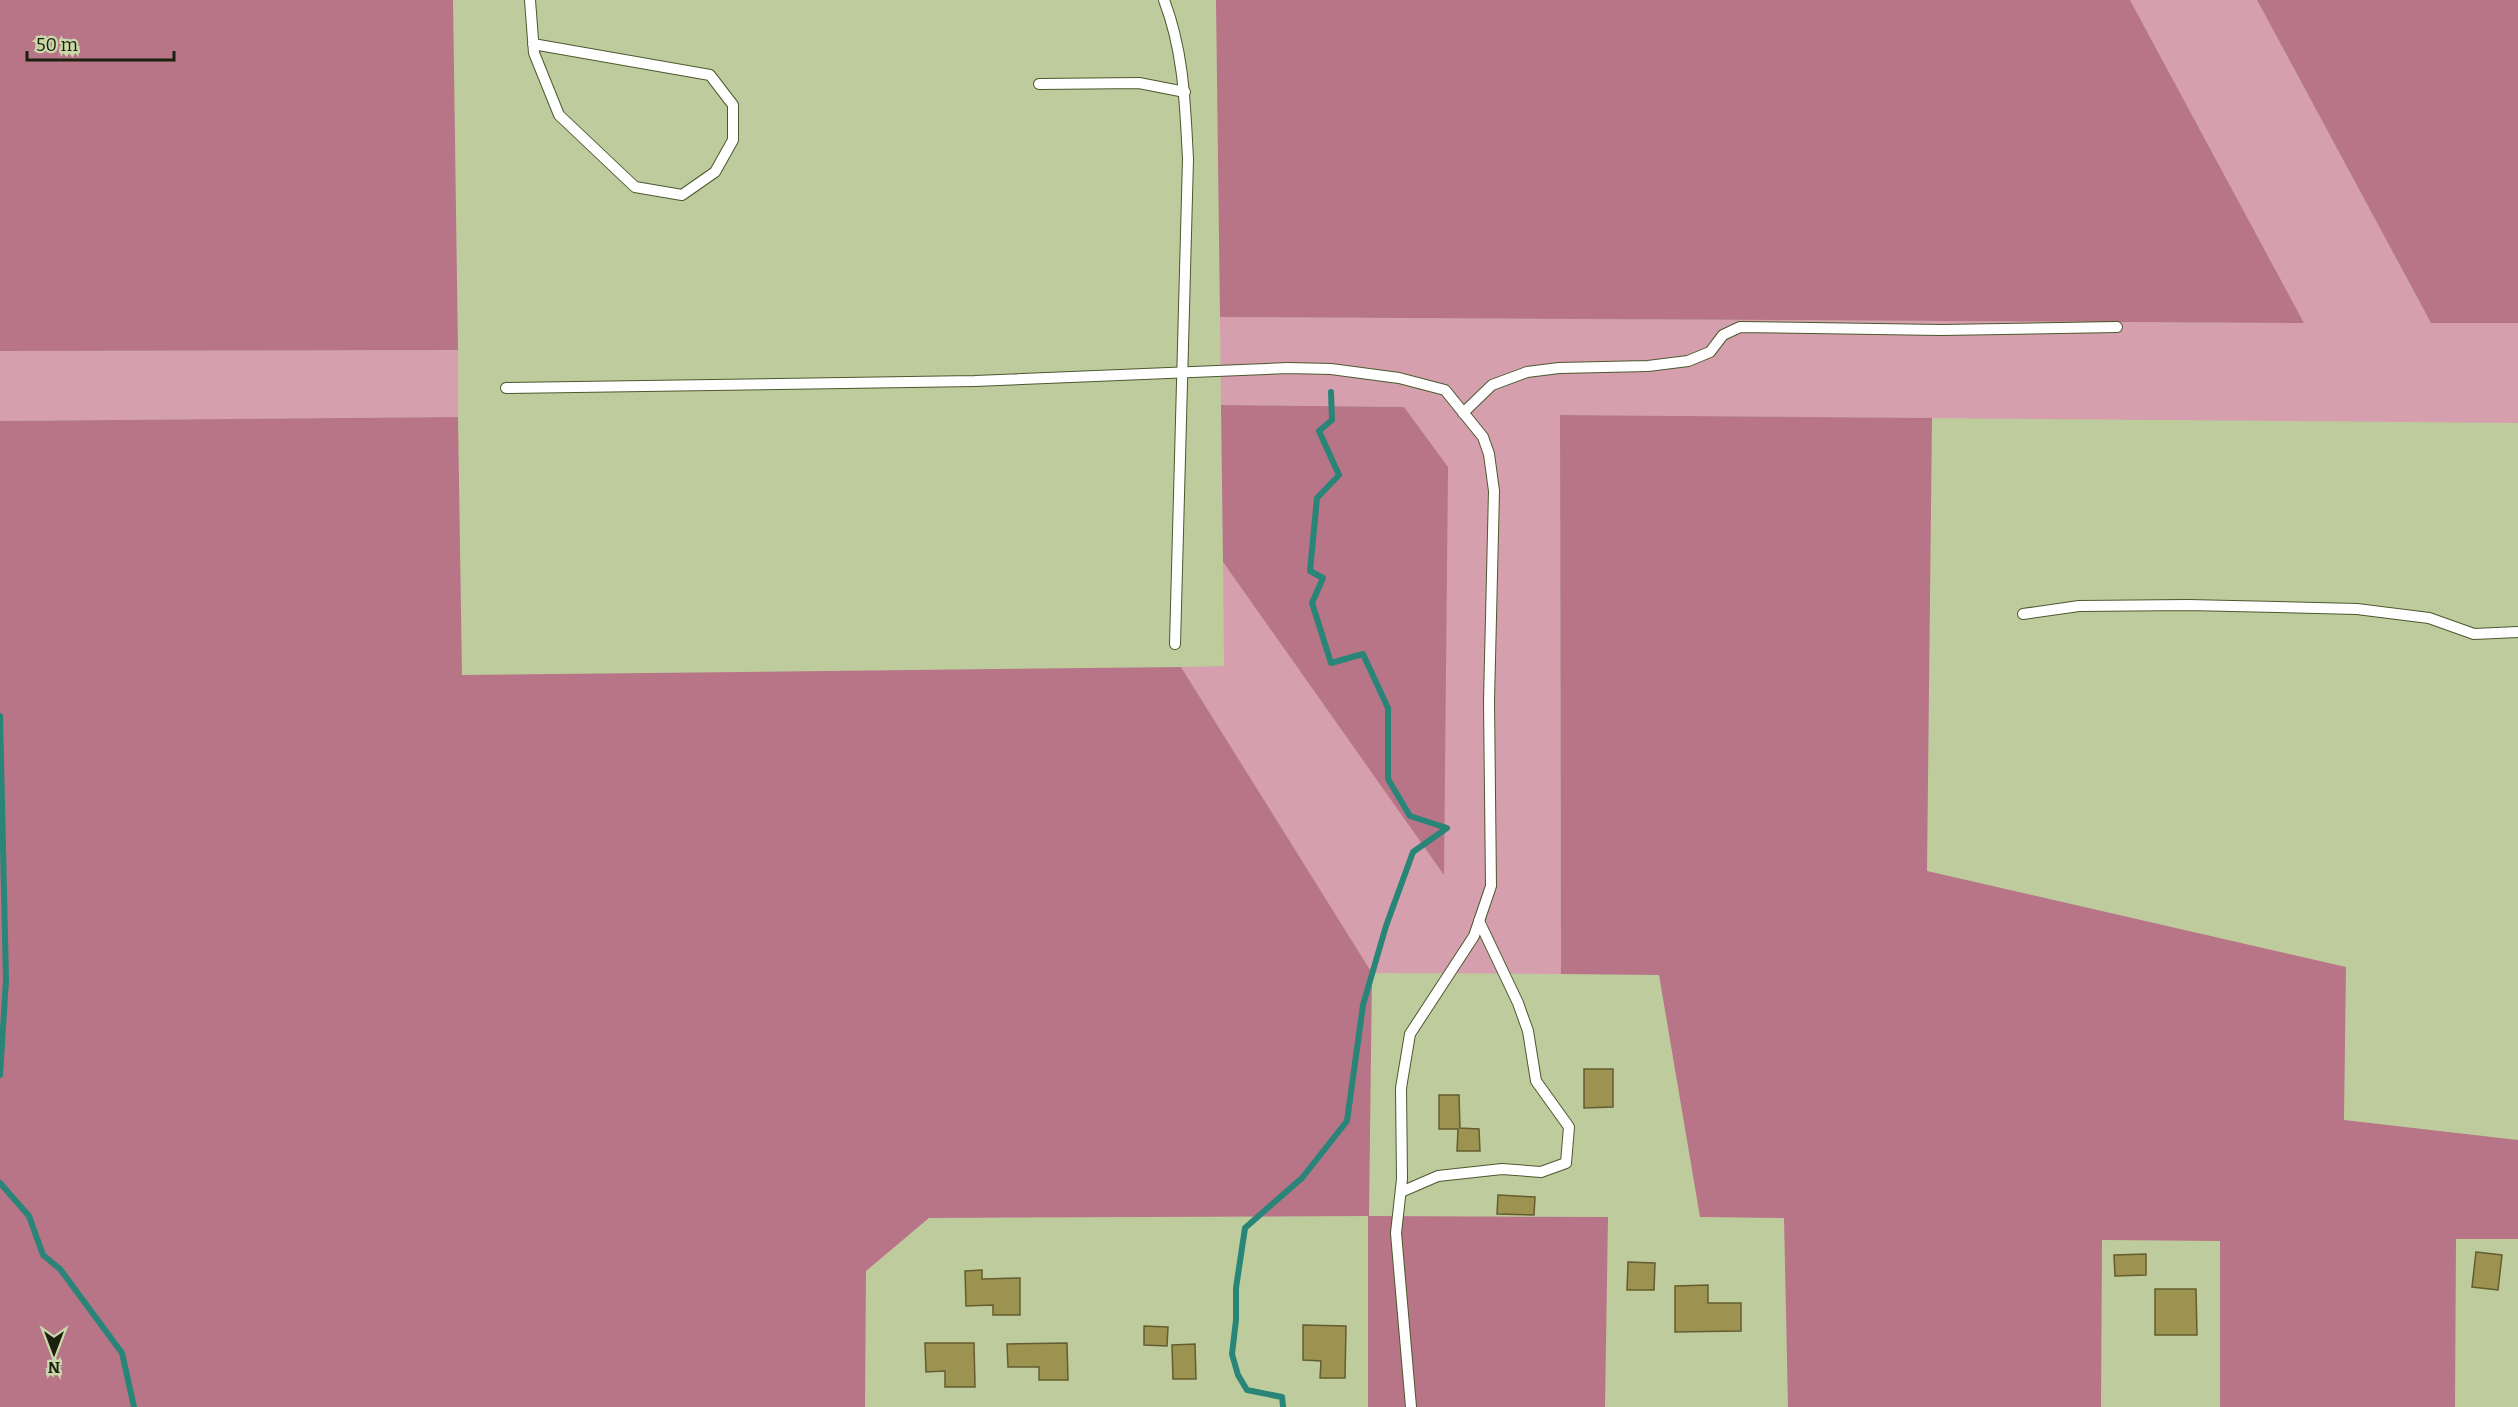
<svg xmlns="http://www.w3.org/2000/svg" width="2518" height="1407" viewBox="0 0 2518 1407" font-family="Bitter,serif">
	<style>
		.green { fill: #d69fad }
		.forest { fill: #b87588 }
		.lines { fill: none; stroke-linecap: round; stroke-linejoin: round }
		.stream { stroke: #288578; stroke-width: 6 }
		.building { fill: #9c9351; stroke: #635d2f; stroke-width: 1.5 }
		.lane-casing { stroke: #4d582e; stroke-width: 12 }
		.lane { stroke: #fff; stroke-width: 10 }
	</style>
	<rect width="100%" height="100%" fill="#becc9d"/>
	<g class="green">
		<polygon points="2130,0 2257,0 2431,323 2518,323 2518,423 1560,415 1561,974 1372,973 1181,667 1224,666 1223,562 1444,874 1404,407 1221,405 1220,317 2304,323"/>
		<polygon points="458,350 458,417 0,421 0,351"/>
	</g>
	<g class="forest">
		<polygon points="0,0 453,0 458,350 0,351"/>
		<polygon points="1216,0 2130,0 2304,323 1220,317"/>
		<polygon points="2257,0 2518,0 2518,323 2431,323"/>
		<polygon points="1221,405 1404,407 1448,467 1444,875 1223,562"/>
		<polygon points="1560,415 1932,418 1927,871 2346,967 2344,1120 2518,1140 2518,1239 2456,1239 2455,1407 2220,1407 2220,1241 2102,1240 2101,1407 1788,1407 1784,1218 1700,1217 1659,975 1561,974"/>
		<polygon points="458,417 462,675 1181,667 1372,973 1369,1216 1608,1217 1605,1407 1368,1407 1368,1216 929,1218 866,1271 865,1407 0,1407 0,421"/>
	</g>
	<g class="lines">
		<g class="stream">
			<polyline points="0,716 6,980 0,1075"/>
			<polyline points="0,1183 29,1216 43,1255 60,1269 122,1353 134,1407"/>
			<polyline points="1283,1406 1282,1397 1247,1390 1238,1375 1232,1354 1236,1320 1236,1288 1245,1228 1302,1178 1347,1121 1363,1005 1386,926 1413,852 1447,828 1410,816 1388,779 1388,708 1363,654 1331,663 1312,603 1323,578 1310,571 1317,498 1339,475 1319,431 1332,420 1331,392"/>
		</g>
	</g>
	<g class="building">
		<polygon points="1584,1069 1613,1069 1613,1107 1584,1108"/>
		<polygon points="1439,1095 1459,1095 1460,1128 1479,1129 1480,1151 1457,1151 1458,1129 1439,1129"/>
		<polygon points="1498,1195 1535,1197 1534,1215 1497,1214"/>
		<polygon points="2476,1252 2502,1255 2498,1290 2472,1287"/>
		<polygon points="2146,1254 2146,1275 2115,1276 2114,1255"/>
		<polygon points="1628,1262 1655,1263 1654,1290 1627,1290"/>
		<polygon points="982,1270 982,1279 1020,1278 1020,1315 993,1315 993,1305 966,1306 965,1271"/>
		<polygon points="1708,1285 1708,1303 1741,1303 1741,1331 1675,1332 1675,1286"/>
		<polygon points="2155,1289 2196,1289 2197,1335 2155,1335"/>
		<polygon points="1303,1325 1346,1326 1345,1378 1320,1378 1321,1361 1303,1360"/>
		<polygon points="1144,1326 1168,1327 1167,1346 1144,1345"/>
		<polygon points="925,1343 974,1343 975,1387 945,1387 945,1371 926,1372"/>
		<polygon points="1067,1343 1068,1380 1039,1380 1039,1367 1008,1367 1007,1344"/>
		<polygon points="1195,1344 1196,1379 1173,1379 1172,1345"/>
	</g>
	<g class="lines">
		<defs>
			<g id="lane">
				<polyline points="530,0 534,53 559,115 635,187 682,195 715,172 733,140 733,105 710,75 533,44"/>
				<path d="M1164,0C1184,52 1185,104 1188,159L1175,644"/>
				<polyline points="1039,84 1139,83 1185,92"/>
				<polyline points="506,388 975,381 1288,368 1331,369 1399,378 1445,390 1483,437 1489,454 1494,491 1489,701 1491,886 1474,936 1410,1034 1401,1088 1402,1179 1396,1233 1411,1407"/>
				<polyline points="1463,413 1492,385 1527,372 1559,368 1648,366 1688,361 1710,352 1723,335 1740,327 1941,330 2117,327"/>
				<polyline points="2023,614 2079,606 2188,605 2357,609 2429,618 2474,634 2518,632"/>
				<polyline points="1401,1192 1438,1176 1502,1169 1541,1172 1566,1163 1569,1127 1536,1081 1528,1031 1518,1003 1479,921"/>
			</g>
		</defs>
		<use href="#lane" class="lane-casing"/>
		<use href="#lane" class="lane"/>
	</g>
	<g transform="translate(54 1353) rotate(180)" stroke="#cbd9aa" stroke-width="4.5" paint-order="stroke">
	<path d="M0-4.5L10 22L0 15L-10 22Z" fill="#1c210f"/>
	<text y="-9" font-size="16" font-weight="bold" text-anchor="middle" fill="#1c210f">N</text>
	</g>
	<path d="M27 51v9h147v-9" fill="none" stroke="#1c210f" stroke-width="3"/>
	<text x="36" y="51" font-size="18" fill="#1c210f" stroke="#cbd9aa" stroke-width="4.5" paint-order="stroke">50 m</text>
</svg>
